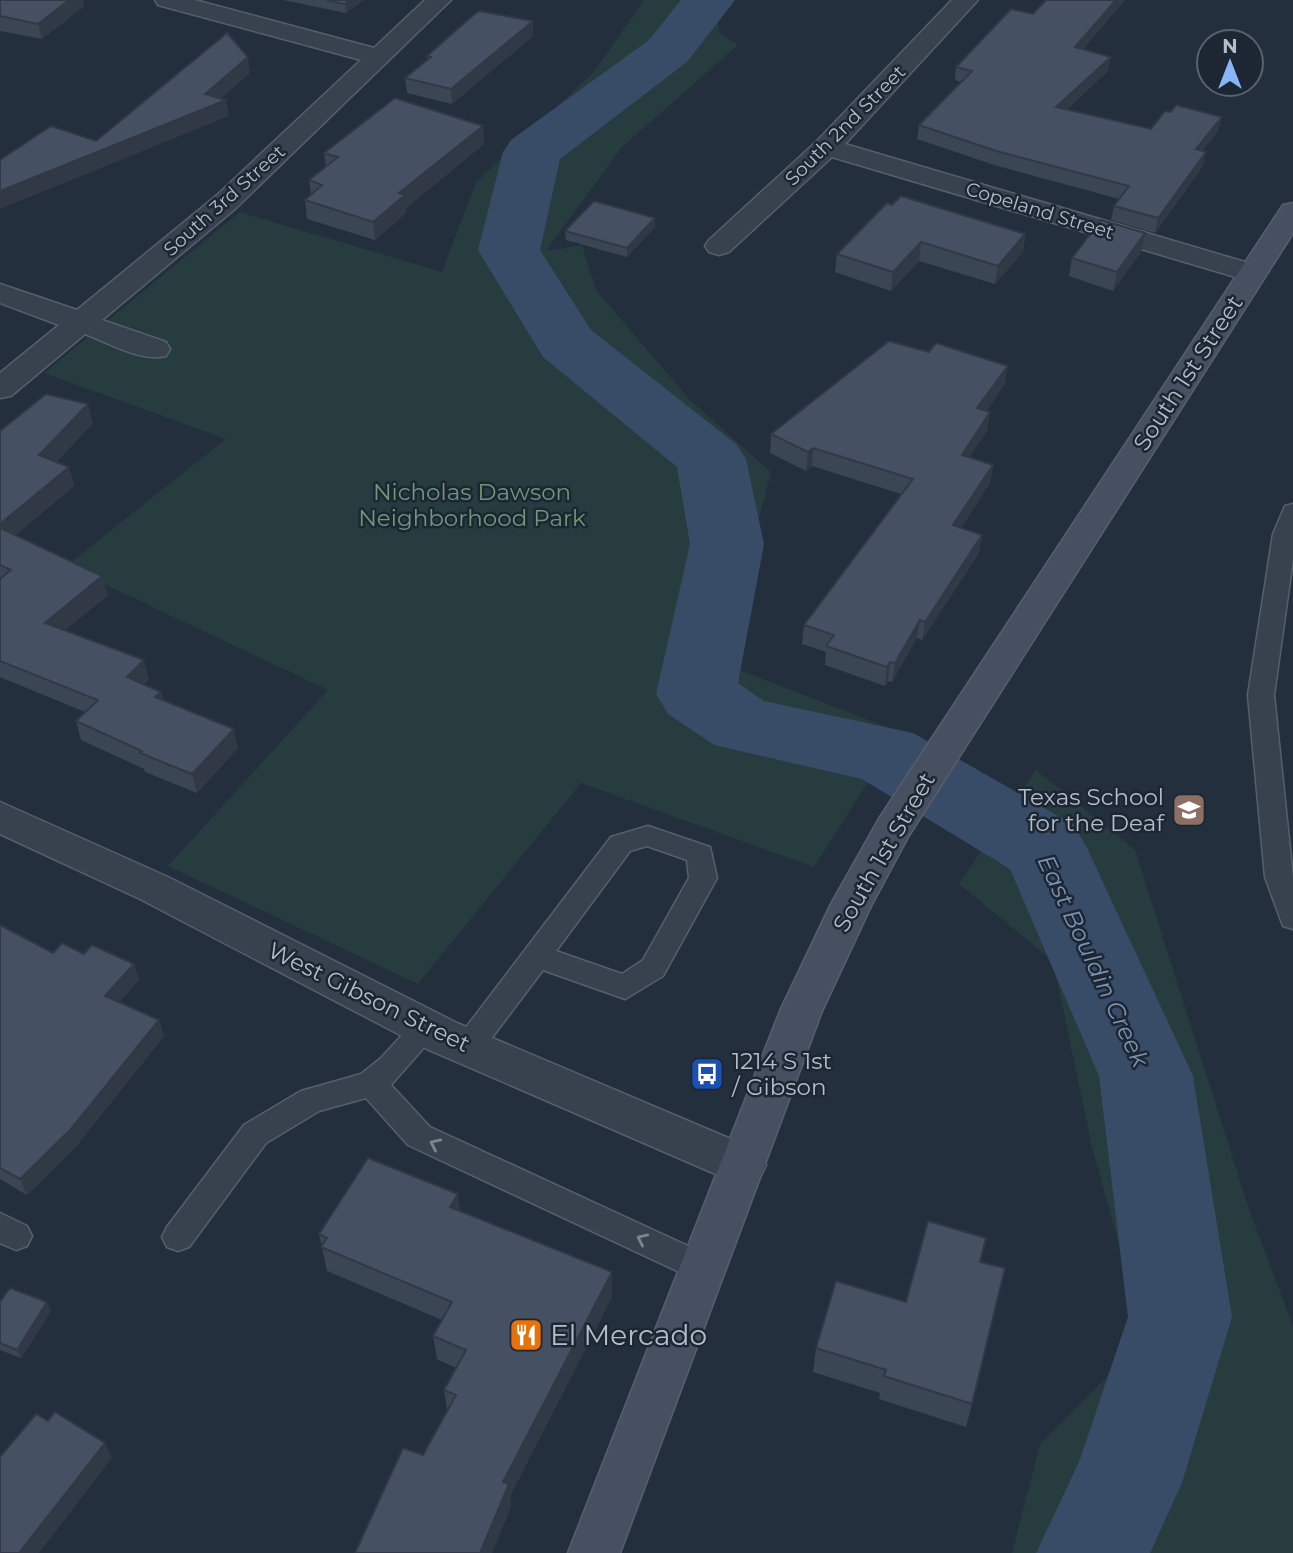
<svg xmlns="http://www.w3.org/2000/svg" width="1293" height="1553" viewBox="0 0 1293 1553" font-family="Montserrat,sans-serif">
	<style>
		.green { fill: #263c3f }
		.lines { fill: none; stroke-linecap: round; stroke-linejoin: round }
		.river { fill: #394c67; fill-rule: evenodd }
		.lane-casing { stroke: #565f6c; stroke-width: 3 }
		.street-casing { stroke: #565f6c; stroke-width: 3 }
		.secondary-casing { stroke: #565f6c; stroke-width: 3 }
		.lane { fill: #38414e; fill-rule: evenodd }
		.street { fill: #38414e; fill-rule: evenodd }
		.secondary { fill: #465061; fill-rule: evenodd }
		.wall { fill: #3b4654 }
		.shaded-wall { fill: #303945 }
		.building { fill: #455162; stroke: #303945; stroke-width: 2 }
		.oneway { stroke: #7c8592 }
		.labels { text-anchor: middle; stroke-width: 5; stroke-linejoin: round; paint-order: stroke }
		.far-street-label { font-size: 19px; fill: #b4bcc9; stroke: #1d2633 }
		.street-label { font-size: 23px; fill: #b4bcc9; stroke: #1d2633 }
		.park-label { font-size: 23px; fill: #6b9a76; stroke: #1d2633 }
		.poi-label { font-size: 23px; fill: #b4bcc9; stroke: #1d2633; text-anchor: end }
		.water-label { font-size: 24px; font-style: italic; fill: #7c92b1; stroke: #1d2633 }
		.near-poi-label { font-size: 28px; fill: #b4bcc9; stroke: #1d2633; text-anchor: start }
	</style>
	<rect width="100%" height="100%" fill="#242f3e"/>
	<g class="green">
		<polygon points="644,0 734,0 718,22 719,33 738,45 622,147 546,251 582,245 596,290 690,400 771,472 721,663 900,732 814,867 581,783 418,984 168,866 328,690 66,566 226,439 44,373 240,212 442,272 476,182 594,72"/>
		<polygon points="1036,770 1135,850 1250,1212 1293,1326 1293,1553 1012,1553 1040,1444 1145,1339 1092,1147 1053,961 959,884"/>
	</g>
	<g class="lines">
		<polygon class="river" points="681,0 735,0 687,62 560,159 540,250 591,330 736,444 746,459 764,544 738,683 764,701 913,733 1074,825 1087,848 1193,1076 1232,1317 1182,1483 1150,1553 1036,1553 1079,1462 1128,1317 1099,1076 1010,869 862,779 714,745 668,714 656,694 690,544 677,467 543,357 478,250 503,152 511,140 649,40"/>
		<defs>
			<g id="lane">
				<polygon points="1293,504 1293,559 1274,695 1293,878 1293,929 1283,926 1265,877 1248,695 1273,534 1285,506"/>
				<path d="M648,826L710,847L717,878L663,976L625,999L543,970L478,1056L468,1059L458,1056L453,1047L458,1038L611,837ZM647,846L687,860L689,878L643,960L622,974L556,951L630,851Z"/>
				<polygon points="426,1016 436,1020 441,1028 391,1085 430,1127 714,1258 719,1268 714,1278 703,1283 692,1278 408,1145 366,1098 319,1111 266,1143 189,1247 178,1251 167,1247 162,1237 167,1227 244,1125 301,1091 361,1074 380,1059 416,1020"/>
				<polygon points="0,1213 27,1226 32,1236 27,1246 16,1250 0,1243"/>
			</g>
			<g id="street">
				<path d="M155,0H195L374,48L425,0H451L236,208L102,320L166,342L170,349L166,356C141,362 109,343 85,334L11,396L0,398V373L59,325L0,303V284L77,310L216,196L361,60L158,5Z"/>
				<polygon points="952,0 978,0 845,144 1262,267 1267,273 1262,279 1252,282 1242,279 832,157 729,252 719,255 709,252 705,246 709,240 817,141"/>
				<polygon points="0,802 168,877 457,1023 759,1151 766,1165 759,1179 743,1185 727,1179 427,1049 140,899 0,834"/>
			</g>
			<polygon id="secondary" points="1293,203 1293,233 908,837 871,906 822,1011 620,1553 568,1553 780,1011 831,904 880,817 1279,211 1283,205"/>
		</defs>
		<use href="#lane" class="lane-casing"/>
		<use href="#street" class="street-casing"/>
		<use href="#secondary" class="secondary-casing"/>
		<use href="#lane" class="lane"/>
		<use href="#street" class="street"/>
		<use href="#secondary" class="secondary"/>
	</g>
	<g class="wall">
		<polygon points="0,0 84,6 42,39 0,31"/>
		<polygon points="283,0 363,0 346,13"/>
		<polygon points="1046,0 1125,0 1083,49 1108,71 1067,109 1151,129 1218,131 1202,151 1203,166 1155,233 1111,220 1114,206 1119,199 994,165 917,139 919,125 961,82 955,80 956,67 1033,14"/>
		<polygon points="533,21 533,36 452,104 407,93 405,78 427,60 427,56"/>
		<polygon points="484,144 406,208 406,213 375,240 307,219 305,200 311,195 309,180 326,167 324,153"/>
		<polygon points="887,203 1025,234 1023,252 995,284 919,261 891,291 835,272 837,254"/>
		<polygon points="655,218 655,227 627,257 566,240 565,231"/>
		<polygon points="1141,252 1113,291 1069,276 1072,258"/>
		<polygon points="1005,384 986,411 987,431 969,457 993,465 990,483 961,528 982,535 979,553 922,640 917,638 892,682 888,681 885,686 825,665 826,652 802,644 804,625 901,494 812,466 806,471 770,453 771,434"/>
		<polygon points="93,423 56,462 69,467 74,486 15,535 108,595 65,630 149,679 144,684 161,692 163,700 238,748 197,793 145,772 144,769 81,740 76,721 85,712 0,677 0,431"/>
		<polygon points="0,925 53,953 84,954 134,964 139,980 119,1002 159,1020 164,1036 77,1145 27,1195 0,1179"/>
		<polygon points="460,1211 612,1297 510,1496 511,1506 492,1553 355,1553 423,1455 447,1410 444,1390 456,1368 437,1359 433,1336 442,1320 327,1271 319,1234"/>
		<polygon points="980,1262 972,1404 966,1427 879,1399 880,1393 813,1372 816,1348 906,1302"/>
		<polygon points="0,1302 51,1311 21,1358 0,1350"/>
	</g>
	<g class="shaded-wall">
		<polygon points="69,0 83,0 84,6 42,39 38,24"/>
		<polygon points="350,0 363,0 346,13 345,4"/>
		<polygon points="1116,0 1125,0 1073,60 1075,47"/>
		<polygon points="533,21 533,36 452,104 451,89"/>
		<polygon points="248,57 250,73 213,106 226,100 229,116 0,209 0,191 205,94"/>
		<polygon points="1111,57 1108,71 1054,120 1056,107"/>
		<polygon points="1222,117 1218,131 1192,163 1196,149"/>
		<polygon points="483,126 484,144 406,208 406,213 375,240 373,222 399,193"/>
		<polygon points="1206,152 1203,166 1155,233 1158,218"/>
		<polygon points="655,218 655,227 627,257 627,248"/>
		<polygon points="1145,233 1141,252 1113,291 1117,272"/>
		<polygon points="1025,234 1023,252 995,284 998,266"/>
		<polygon points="921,242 919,261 891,291 893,272"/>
		<polygon points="1008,366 1005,384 974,427 977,408"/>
		<polygon points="88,404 93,423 44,474 39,455"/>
		<polygon points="990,412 987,431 959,473 962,455"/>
		<polygon points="813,448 812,466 806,471 808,452"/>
		<polygon points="993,465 990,483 951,544 953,525"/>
		<polygon points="69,467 74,486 3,546 0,538 0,524"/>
		<polygon points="982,535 979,553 922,640 925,622"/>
		<polygon points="102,576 108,595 51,642 45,623"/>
		<polygon points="920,620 917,638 892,682 895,663"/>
		<polygon points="144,660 149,679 132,696 127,677"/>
		<polygon points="890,662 888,681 885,686 887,667"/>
		<polygon points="161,692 166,711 155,697"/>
		<polygon points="234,729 238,748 197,793 192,774"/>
		<polygon points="134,964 139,980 110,1013 105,996"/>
		<polygon points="159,1020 164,1036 77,1145 27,1195 20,1179"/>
		<polygon points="458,1194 461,1219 450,1207"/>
		<polygon points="612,1272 612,1297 510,1496 511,1506 492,1553 480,1553 503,1482"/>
		<polygon points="47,1302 51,1311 21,1358 17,1350"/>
		<polygon points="105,1443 112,1458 39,1553 19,1553"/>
	</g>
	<g class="building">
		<polygon points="0,0 69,0 38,24 0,16"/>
		<polygon points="326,0 350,0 345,4"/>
		<polygon points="1046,0 1116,0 1075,47 1111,57 1056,107 1151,129 1165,111 1171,112 1176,105 1222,117 1196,149 1206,152 1158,218 1114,206 1129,186 996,151 919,125 972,71 956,67 1011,9 1033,14"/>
		<polygon points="479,11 533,21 451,89 405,78 431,57 427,56 471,17"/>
		<polygon points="227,33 248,57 205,94 226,100 0,191 0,160 51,126 96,141"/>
		<polygon points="395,98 483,126 399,193 405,195 373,222 305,200 322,185 309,180 338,157 324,153"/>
		<polygon points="901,196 1025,234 998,266 921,242 893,272 837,254 887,203 892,205"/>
		<polygon points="594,201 655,218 627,248 565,231"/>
		<polygon points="1101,220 1145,233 1117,272 1072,258"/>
		<polygon points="889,341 929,352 936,343 1008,366 977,408 990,412 962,455 993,465 953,525 982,535 925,622 920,620 895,663 890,662 887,667 826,646 834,635 804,625 913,479 813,448 808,452 771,434"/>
		<polygon points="46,394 88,404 39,455 69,467 0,524 0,431"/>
		<polygon points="0,528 102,576 45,623 144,660 127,677 161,692 155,697 234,729 192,774 140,753 142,751 76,721 98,700 0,661 0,579 11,570 0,565"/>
		<polygon points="0,925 53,953 62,943 84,954 92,945 134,964 105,996 159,1020 71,1129 20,1179 0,1168"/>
		<polygon points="368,1158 458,1194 450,1207 612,1272 503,1482 509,1484 480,1553 355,1553 403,1448 423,1455 456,1395 444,1390 466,1350 433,1336 452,1302 321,1247 327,1238 319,1234"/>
		<polygon points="928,1221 986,1238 980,1262 1005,1268 972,1404 884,1376 886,1370 816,1348 836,1281 906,1302"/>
		<polygon points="10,1288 47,1302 17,1350 0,1343 0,1302"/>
		<polygon points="55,1412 105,1443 19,1553 0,1553 0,1457 36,1414 48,1421"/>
	</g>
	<defs><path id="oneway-chevron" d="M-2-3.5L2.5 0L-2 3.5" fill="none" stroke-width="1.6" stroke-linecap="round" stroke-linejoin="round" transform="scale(1.75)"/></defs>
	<g class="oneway">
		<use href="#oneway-chevron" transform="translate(435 1144) rotate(-155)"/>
		<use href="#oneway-chevron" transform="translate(642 1239) rotate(-155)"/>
	</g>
	<defs>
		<symbol id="school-square" viewBox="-11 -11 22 22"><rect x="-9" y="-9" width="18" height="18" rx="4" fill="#8d6e63" stroke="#1d2633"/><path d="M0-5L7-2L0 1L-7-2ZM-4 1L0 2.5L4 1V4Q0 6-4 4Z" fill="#fff"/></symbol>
		<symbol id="bus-square" viewBox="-11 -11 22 22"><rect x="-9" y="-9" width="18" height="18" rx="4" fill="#1a4fb4" stroke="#1d2633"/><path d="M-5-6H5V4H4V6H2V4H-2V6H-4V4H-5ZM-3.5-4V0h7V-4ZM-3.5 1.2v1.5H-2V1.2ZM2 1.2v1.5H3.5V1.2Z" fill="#fff"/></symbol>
		<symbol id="restaurant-square" viewBox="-11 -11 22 22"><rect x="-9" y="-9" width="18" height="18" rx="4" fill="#e8710a" stroke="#1d2633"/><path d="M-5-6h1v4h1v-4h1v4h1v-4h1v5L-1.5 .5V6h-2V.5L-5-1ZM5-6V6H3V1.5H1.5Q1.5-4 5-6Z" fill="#fff"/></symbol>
	</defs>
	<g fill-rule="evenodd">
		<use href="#school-square" x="1170" y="791" width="38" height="38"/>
		<use href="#bus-square" x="688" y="1055" width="38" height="38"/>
		<use href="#restaurant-square" x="507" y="1316" width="38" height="38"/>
	</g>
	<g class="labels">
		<g class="far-street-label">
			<text transform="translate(845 125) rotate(-45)" y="7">South 2nd Street</text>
			<text transform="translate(224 200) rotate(-42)" y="7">South 3rd Street</text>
			<text transform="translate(1040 210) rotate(17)" y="7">Copeland Street</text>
		</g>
		<g class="street-label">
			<text transform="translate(1188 373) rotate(-57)" y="8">South 1st Street</text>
			<text transform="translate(884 852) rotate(-60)" y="8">South 1st Street</text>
			<text transform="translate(369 997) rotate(26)" y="8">West Gibson Street</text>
		</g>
		<g class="park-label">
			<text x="472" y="500">Nicholas Dawson<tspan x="472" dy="26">Neighborhood Park</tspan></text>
		</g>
		<g class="poi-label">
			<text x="1164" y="805">Texas School<tspan x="1164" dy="26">for the Deaf</tspan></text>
			<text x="732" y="1069" text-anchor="start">1214 S 1st<tspan x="732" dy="26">/ Gibson</tspan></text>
		</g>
		<g class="water-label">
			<text transform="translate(1093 961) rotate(65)" y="8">East Bouldin Creek</text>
		</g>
		<g class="near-poi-label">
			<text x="550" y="1345">El Mercado</text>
		</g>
	</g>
	<g transform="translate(1230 63)"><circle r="33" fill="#1d2633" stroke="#59626f" stroke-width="2"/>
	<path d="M0-5L12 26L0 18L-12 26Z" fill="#8ab4f8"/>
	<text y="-10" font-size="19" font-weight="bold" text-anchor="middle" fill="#b4bcc9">N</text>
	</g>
</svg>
